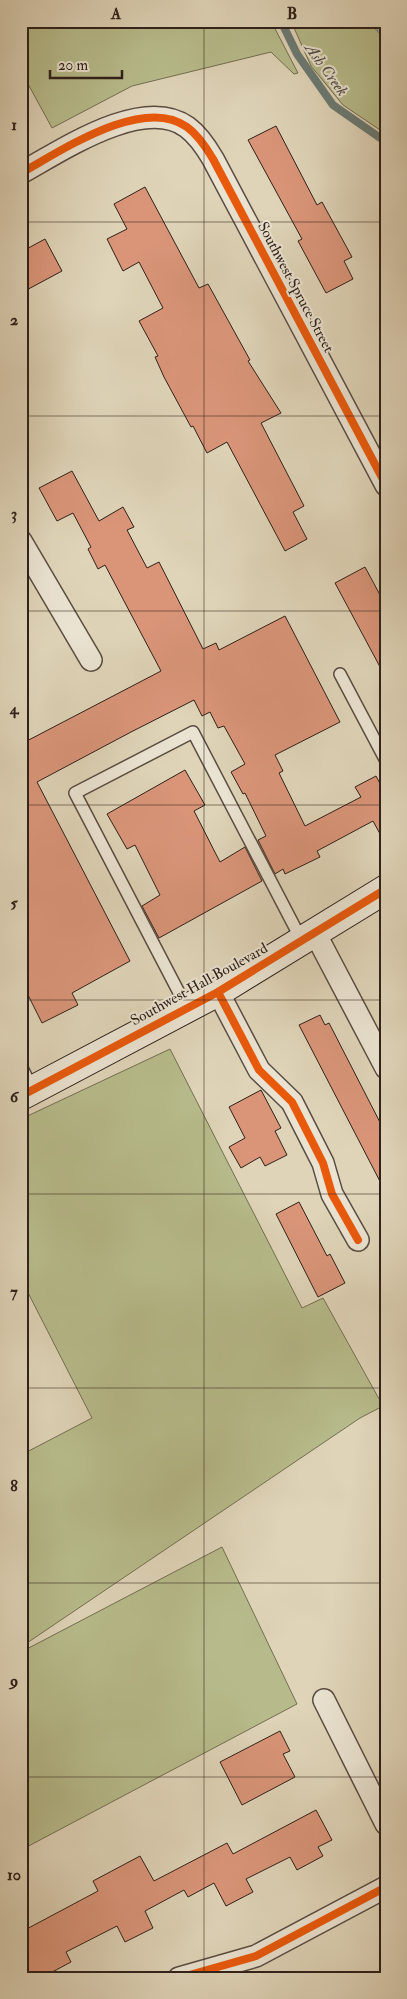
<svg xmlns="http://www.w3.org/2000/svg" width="407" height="1999" viewBox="0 0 407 1999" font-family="'IM FELL Double Pica',serif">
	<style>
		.green { fill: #b7bb8b; stroke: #736e52 }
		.water { fill: #93b8b1; stroke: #6b7b75 }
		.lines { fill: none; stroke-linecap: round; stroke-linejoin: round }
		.stream { stroke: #6b7b75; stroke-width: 8 }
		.building { fill: #da9579; stroke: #2f201a }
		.lane-casing { stroke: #5b4d42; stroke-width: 14 }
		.street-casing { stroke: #5b4d42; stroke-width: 24 }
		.secondary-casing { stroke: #2f201a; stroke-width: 30 }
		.lane { stroke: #eae3d1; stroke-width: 11 }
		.street { stroke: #eae3d1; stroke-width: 21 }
		.secondary { stroke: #eae3d1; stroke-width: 28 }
		.cycleway-casing { stroke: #eae3d1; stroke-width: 11 }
		.cycleway { stroke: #e8590c; stroke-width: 8 }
		.grid { fill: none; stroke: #2f201a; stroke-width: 1; stroke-opacity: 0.55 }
		.labels { text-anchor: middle; stroke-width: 4; stroke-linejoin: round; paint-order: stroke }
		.street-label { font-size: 15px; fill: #2f201a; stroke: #eae3d1 }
		.water-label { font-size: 16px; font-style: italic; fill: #4d4e47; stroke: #eae3d1 }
		.neatline { fill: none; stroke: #2f201a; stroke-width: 2 }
		.grid-label { font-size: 16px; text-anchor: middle; font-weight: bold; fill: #2f201a }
	</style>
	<rect width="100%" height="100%" fill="#dfd4b8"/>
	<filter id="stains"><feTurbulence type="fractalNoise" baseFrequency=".004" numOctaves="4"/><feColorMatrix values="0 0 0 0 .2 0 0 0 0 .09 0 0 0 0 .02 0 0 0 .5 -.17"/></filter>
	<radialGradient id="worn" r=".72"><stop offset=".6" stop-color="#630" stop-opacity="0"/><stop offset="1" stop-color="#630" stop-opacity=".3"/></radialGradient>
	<g class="green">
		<polygon points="21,21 271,21 298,73 294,74 271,52 132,86 52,128 21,71"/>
		<polygon points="291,21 368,21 386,40 386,134 343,105 311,66"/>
		<polygon points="170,1049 302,1308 323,1298 383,1406 360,1418 21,1647 21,1455 92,1418 21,1279 21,1119"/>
		<polygon points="222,1547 297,1704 21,1850 21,1652"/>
	</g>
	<polygon class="water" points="368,21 386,21 386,40"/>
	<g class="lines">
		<polyline class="stream" points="281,21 297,54 333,105 386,142"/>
	</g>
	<g class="building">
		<polygon points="276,126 317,205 322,202 352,257 344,261 353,279 326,293 298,241 302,239 248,140"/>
		<polygon points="145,187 199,288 208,284 250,360 248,361 281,413 261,423 304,506 293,512 307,539 285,551 227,442 207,453 193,426 191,427 164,377 155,357 158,356 139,321 163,308 139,262 123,271 107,239 127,229 114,204"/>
		<polygon points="45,239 62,271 21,293 21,252"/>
		<polygon points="72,471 99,521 123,507 134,527 127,530 147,568 159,562 203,649 216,643 219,650 285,616 340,722 275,755 283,771 279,773 305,826 361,797 355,787 376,776 386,795 386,845 373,821 317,851 320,857 285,874 283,869 275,874 258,840 266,836 245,793 243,794 231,772 245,764 224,726 218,728 210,712 202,716 194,700 131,732 37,782 130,961 72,993 78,1005 42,1023 21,981 21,744 161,671 105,565 98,569 88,549 91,547 73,513 57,521 39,488"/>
		<polygon points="365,567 386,606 386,678 335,583"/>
		<polygon points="185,770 205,805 194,811 220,862 245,847 262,881 159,938 142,906 160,895 135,845 127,849 107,814"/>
		<polygon points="320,1015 325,1025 329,1023 386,1134 386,1193 299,1025"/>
		<polygon points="261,1090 281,1128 275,1131 287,1155 265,1166 260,1157 241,1168 229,1147 245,1138 229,1107"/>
		<polygon points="299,1202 327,1256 330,1254 345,1283 318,1297 276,1214"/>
		<polygon points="280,1731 290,1751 283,1754 295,1777 242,1805 220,1762"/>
		<polygon points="316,1810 332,1840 318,1847 323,1856 297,1870 290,1857 246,1879 253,1892 226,1906 214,1883 188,1897 184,1890 145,1911 153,1928 125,1942 117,1926 66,1952 71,1962 41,1978 21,1978 21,1932 98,1891 93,1881 140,1856 154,1881 227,1843 233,1854"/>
	</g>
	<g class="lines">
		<defs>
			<g id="lane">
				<polyline points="340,674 386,761"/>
				<polyline points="187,1008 75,793 193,732 302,941"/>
				<polyline points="21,1066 33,1090"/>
			</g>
			<g id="street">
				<path d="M21,173C61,151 143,95 187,127C198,135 206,147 213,159L386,485"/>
				<polyline points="21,541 91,660"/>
				<polyline points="315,933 386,1068"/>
				<polyline points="218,992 259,1070 292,1102 323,1163 332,1194 358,1240"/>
				<polyline points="324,1700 386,1824"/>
				<polyline points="179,1978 256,1956 386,1887"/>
			</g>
			<polyline id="secondary" points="21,1096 218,992 386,889"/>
		</defs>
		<use href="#lane" class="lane-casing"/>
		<use href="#street" class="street-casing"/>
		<use href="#secondary" class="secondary-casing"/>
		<use href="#lane" class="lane"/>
		<use href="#street" class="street"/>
		<use href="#secondary" class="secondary"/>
		<defs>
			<g id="cycleway">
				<path d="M21,173C61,151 143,95 187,127C198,135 206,147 213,159L386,485"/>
				<polyline points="218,992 259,1070 292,1102 323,1163 332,1194 358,1240"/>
				<polyline points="21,1096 218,992 386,889"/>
				<polyline points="179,1978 256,1956 386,1887"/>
			</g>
		</defs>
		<use href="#cycleway" class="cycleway-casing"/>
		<use href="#cycleway" class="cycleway"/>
	</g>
	<path class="grid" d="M204,21V1978M21,222H386M21,416H386M21,611H386M21,805H386M21,1000H386M21,1194H386M21,1388H386M21,1583H386M21,1777H386"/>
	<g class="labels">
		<g class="street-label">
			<text transform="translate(296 287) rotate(62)" y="5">Southwest Spruce Street</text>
			<text transform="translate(199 984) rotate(-29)" y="5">Southwest Hall Boulevard</text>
		</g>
		<g class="water-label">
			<text transform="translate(327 69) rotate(54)" y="6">Ash Creek</text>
		</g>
	</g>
	<rect width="407" height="1999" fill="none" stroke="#dfd4b8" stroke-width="55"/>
	<path d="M50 70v8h72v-8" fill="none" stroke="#2f201a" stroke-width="2.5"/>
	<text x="58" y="70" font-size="15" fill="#2f201a" stroke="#eae3d1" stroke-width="4" paint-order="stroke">20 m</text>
	<rect x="28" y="28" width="352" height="1944" class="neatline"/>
	<g class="grid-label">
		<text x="116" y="19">A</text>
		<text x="292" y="19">B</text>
		<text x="14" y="130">1</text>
		<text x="14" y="325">2</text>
		<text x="14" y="519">3</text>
		<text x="14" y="714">4</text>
		<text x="14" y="908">5</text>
		<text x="14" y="1102">6</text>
		<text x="14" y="1297">7</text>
		<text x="14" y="1491">8</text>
		<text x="14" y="1686">9</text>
		<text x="14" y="1880">10</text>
	</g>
	<rect width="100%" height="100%" filter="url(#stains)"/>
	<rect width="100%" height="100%" fill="url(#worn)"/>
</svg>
